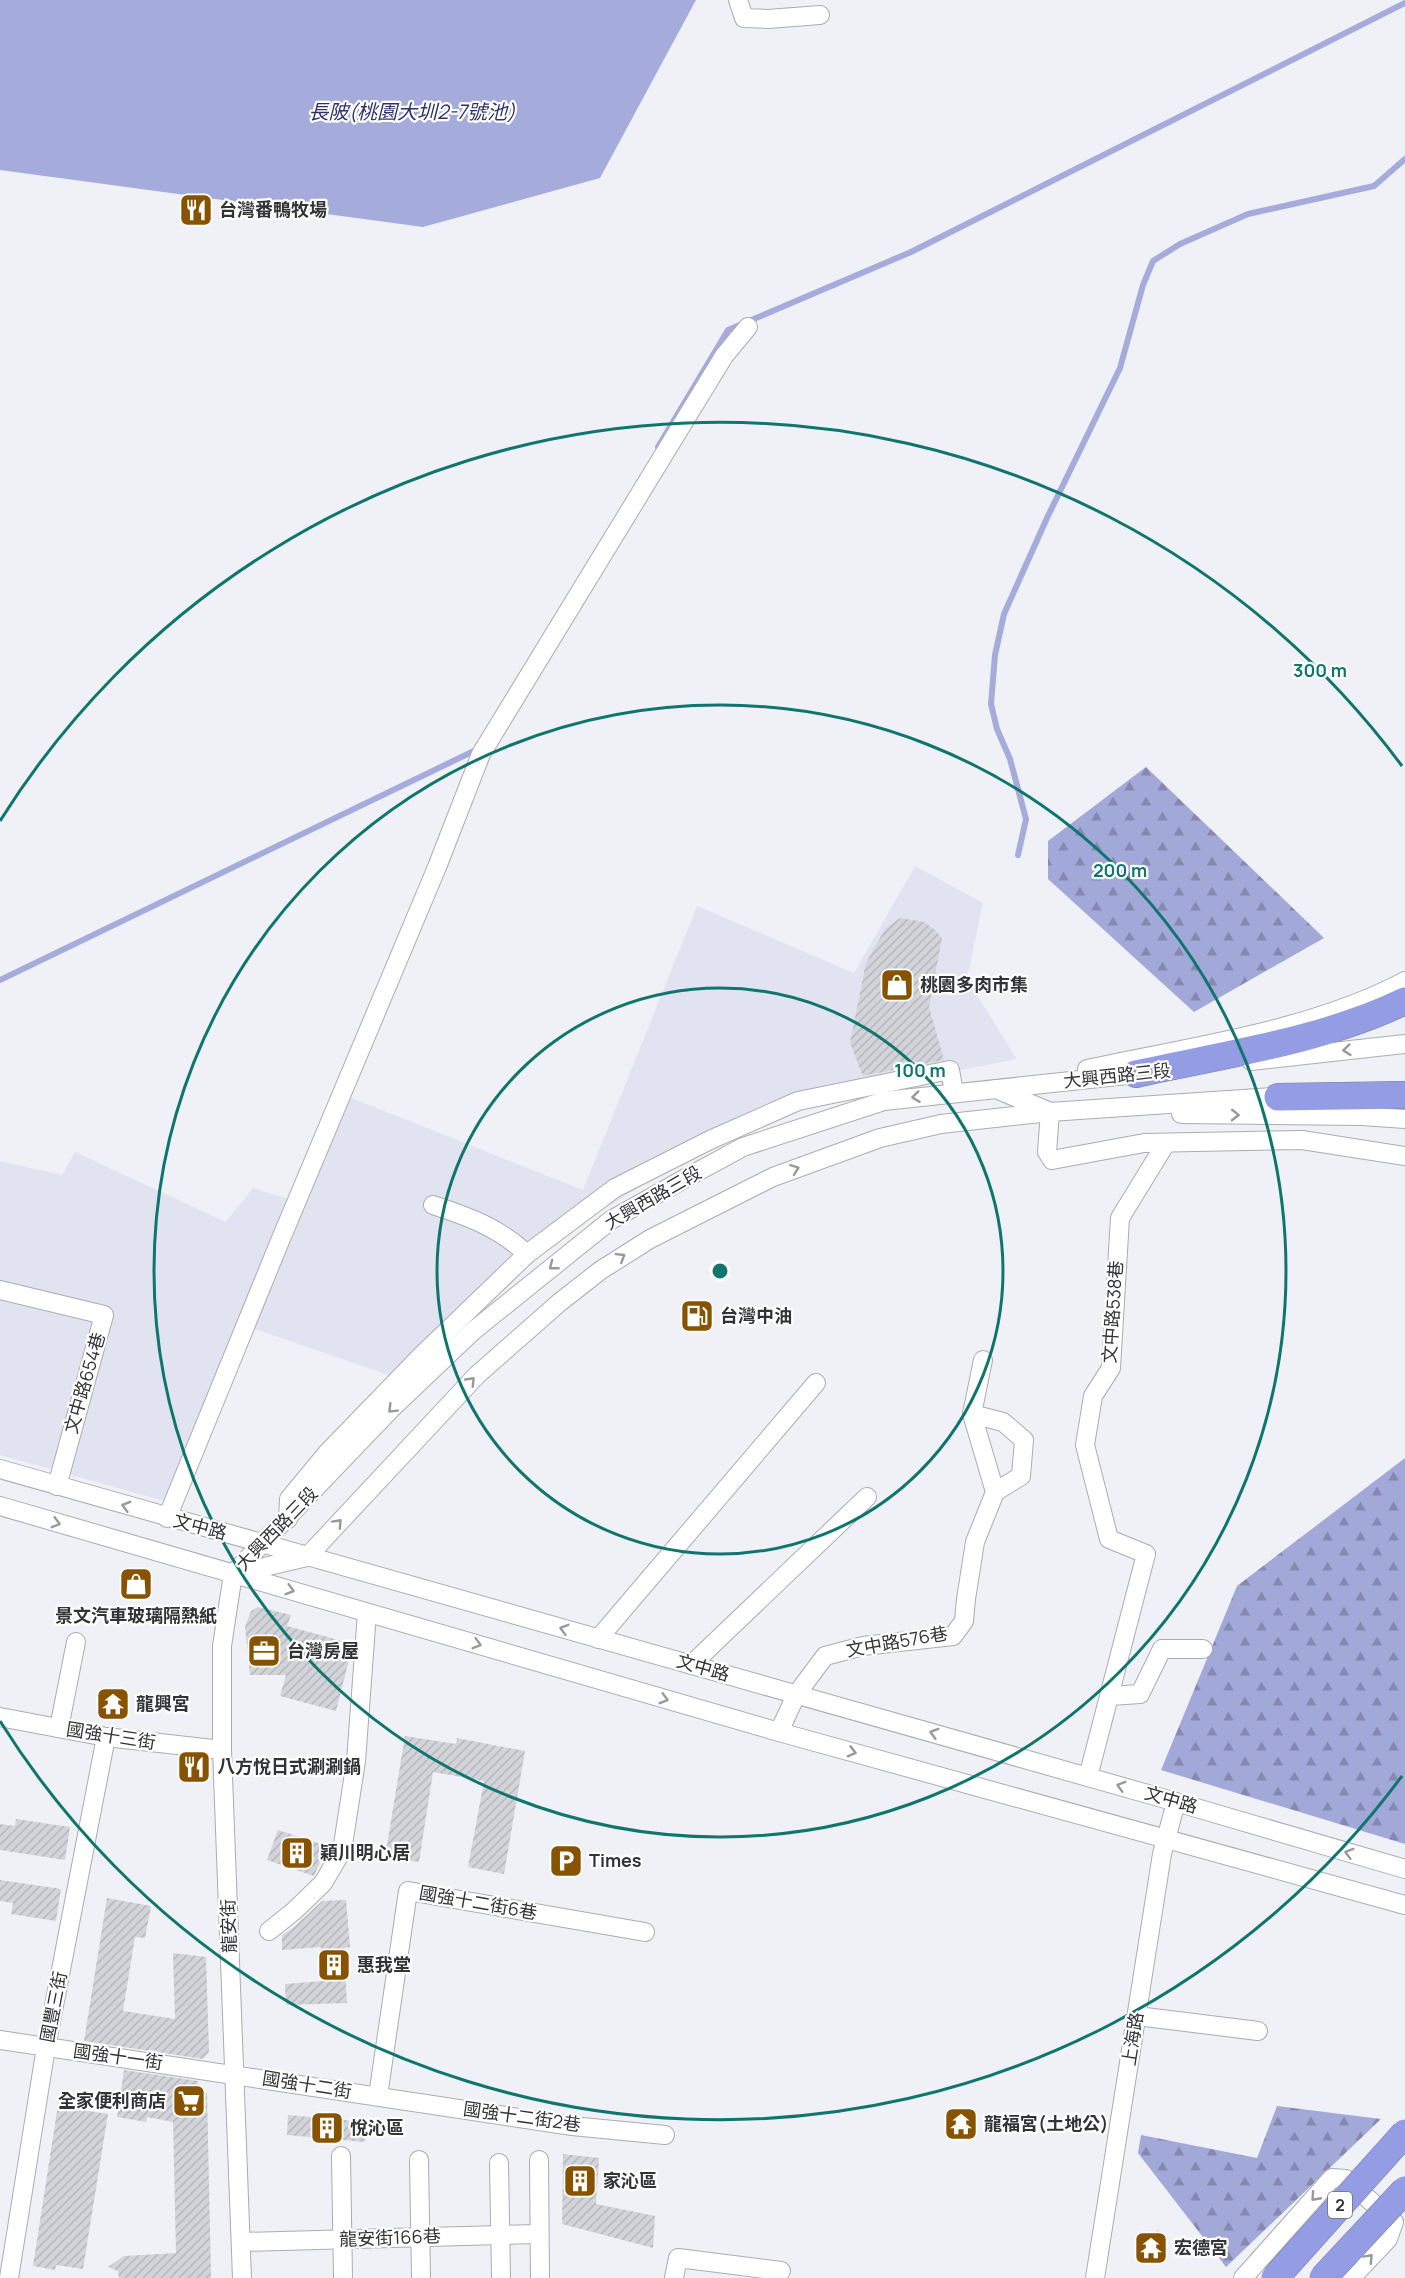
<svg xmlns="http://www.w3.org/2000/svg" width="1405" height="2278" viewBox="0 0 1405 2278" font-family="Manrope,'Noto Sans TC',sans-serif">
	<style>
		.built { fill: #e1e3f0 }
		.forest { fill: url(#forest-firs) }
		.water { fill: #a5acdc }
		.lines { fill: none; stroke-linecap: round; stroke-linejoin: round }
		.stream { stroke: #a5acdc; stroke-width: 6 }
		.building { fill: url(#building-hatch) }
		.minor-casing { stroke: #abacb2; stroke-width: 20 }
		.highway-casing { stroke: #7277a7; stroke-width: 28 }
		.minor { stroke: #fff; stroke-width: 18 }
		.highway { stroke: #949ce4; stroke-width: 27 }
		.highway-bridge-casing { stroke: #7277a7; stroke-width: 28; stroke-linecap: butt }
		.highway-bridge { stroke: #949ce4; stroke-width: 27 }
		.oneway { stroke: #98999a }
		.ring { fill: none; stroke: #0f766e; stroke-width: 3 }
		.labels { text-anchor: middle; stroke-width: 4.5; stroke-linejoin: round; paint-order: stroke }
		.shield { fill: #fff; stroke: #707072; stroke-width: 1.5 }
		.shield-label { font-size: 16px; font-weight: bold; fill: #323335 }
		.poi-label { font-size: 18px; font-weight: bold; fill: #323335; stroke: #fff; text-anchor: start }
		.street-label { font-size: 18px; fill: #323335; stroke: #fff }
		.water-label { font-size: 20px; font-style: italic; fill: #2f316b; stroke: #fff }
		.centre { fill: #0f766e; stroke: #fff; stroke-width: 3 }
		.ring-label { font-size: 18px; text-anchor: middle; font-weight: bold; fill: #0f766e; stroke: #fff; stroke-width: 4.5; stroke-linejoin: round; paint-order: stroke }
	</style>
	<defs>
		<pattern id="forest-firs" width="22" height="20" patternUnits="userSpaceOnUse" patternTransform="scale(1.5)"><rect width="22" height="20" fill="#a2a8d8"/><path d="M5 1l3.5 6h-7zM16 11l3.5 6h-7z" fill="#8589b0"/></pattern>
		<pattern id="building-hatch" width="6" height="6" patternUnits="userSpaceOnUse" patternTransform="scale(1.5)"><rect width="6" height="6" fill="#d3d4d9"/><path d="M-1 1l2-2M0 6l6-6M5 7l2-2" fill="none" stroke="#b6b6bb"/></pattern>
	</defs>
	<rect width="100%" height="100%" fill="#f0f1f7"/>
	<polygon class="built" points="915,866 983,903 967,979 1017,1059 841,1094 708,1146 539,1248 394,1377 247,1326 168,1502 0,1455 0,1161 62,1175 75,1152 226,1222 253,1188 301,1203 349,1097 583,1190 697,906 854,973"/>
	<g class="forest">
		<polygon points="1146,767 1324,938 1194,1012 1048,879 1048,841"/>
		<polygon points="1405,1458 1405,1844 1161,1770 1237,1586"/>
		<polygon points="1277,2106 1381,2119 1226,2267 1138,2153 1141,2135 1257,2158"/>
	</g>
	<polygon class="water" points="0,0 696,0 600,178 423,227 0,170"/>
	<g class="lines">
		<g class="stream">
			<polyline points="658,447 728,330 911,252 1405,3"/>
			<polyline points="1018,855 1026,819 1010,759 997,729 991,704 995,655 1004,614 1047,518 1120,368 1143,285 1153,261 1180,244 1248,214 1374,186 1405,159"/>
			<polyline points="0,980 478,749"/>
		</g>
	</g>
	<g class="building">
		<polygon points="900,918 924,922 935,930 942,938 929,1007 944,1060 863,1076 850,1043 866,963 885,929"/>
		<polygon points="258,1607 291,1615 287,1626 353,1644 336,1711 280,1696 286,1675 250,1675 245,1627 251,1611"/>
		<polygon points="405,1736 456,1744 457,1738 525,1751 504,1874 468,1867 484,1781 433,1772 419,1862 385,1857"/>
		<polygon points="16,1819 70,1827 65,1860 0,1850 0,1824 15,1826"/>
		<polygon points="278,1830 327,1846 314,1876 267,1860"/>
		<polygon points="0,1880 61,1889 56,1921 11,1914 13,1903 0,1901"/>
		<polygon points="107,1898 151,1906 145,1938 135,1937 123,2011 175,2019 173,1953 206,1957 209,2052 203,2059 84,2041"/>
		<polygon points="346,1900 350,1947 344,1948 347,2003 286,2005 285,1984 324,1981 321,1947 282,1950 282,1935 293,1928 322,1901"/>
		<polygon points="124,2070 198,2081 198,2092 207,2092 211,2278 119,2278 118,2271 108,2267 124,2256 176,2253 173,2122 147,2117 146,2122 117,2117"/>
		<polygon points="60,2092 84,2096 82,2110 108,2114 83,2269 56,2265 55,2270 33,2266"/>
		<polygon points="288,2115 367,2122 365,2142 287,2135"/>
		<polygon points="563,2154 599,2158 596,2204 655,2216 653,2248 562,2224"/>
		<polygon points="1159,2230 1167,2257 1143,2265 1136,2238"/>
	</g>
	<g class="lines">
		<defs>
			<g id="minor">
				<polyline points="738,0 744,18 768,19 820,15"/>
				<polyline points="1251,1061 1405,1044"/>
				<path d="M1087,1069C1193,1046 1310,1031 1405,981"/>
				<polyline points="996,1089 1048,1111"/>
				<polyline points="1050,1112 1047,1152 1052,1160 1144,1143 1302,1140 1405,1156"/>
				<polyline points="1181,1114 1362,1116 1405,1119"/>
				<path d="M433,1205C469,1217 498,1227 527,1254"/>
				<polyline points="0,1290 104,1315 57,1486"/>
				<polyline points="972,1414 1003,1422 1024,1440 1021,1476 995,1492"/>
				<polyline points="0,1469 1176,1802 1405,1869"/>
				<polyline points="0,1506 779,1732 1405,1905"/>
				<polyline points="167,1518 280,1241 437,867 481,754 724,356 748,327"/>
				<polyline points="288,1519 289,1499 328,1452 420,1357 527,1254 615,1188 710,1140 798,1101 950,1070 954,1092"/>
				<polyline points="233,1574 391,1409 473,1331 611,1220 684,1179 743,1147 884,1101 1146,1073"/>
				<polyline points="233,1574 222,1646 222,1750 242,2278"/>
				<polyline points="235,1574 307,1557 477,1375 560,1302 601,1270 650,1239 773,1177 880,1138 941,1124 1050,1112 1288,1096"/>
				<polyline points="598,1639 816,1383"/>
				<polyline points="691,1665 867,1497"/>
				<polyline points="1110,1696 1140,1694 1162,1649 1203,1649"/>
				<polyline points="0,1717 106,1737 222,1750"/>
				<polyline points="59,1728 76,1642"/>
				<polyline points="779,1732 796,1695 825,1656 863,1646 953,1636 964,1621 966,1599 975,1542 995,1492 972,1414 983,1360"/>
				<polyline points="1088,1777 1146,1554 1109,1539 1085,1445 1093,1396 1111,1368 1120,1218 1166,1143"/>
				<polyline points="269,1931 294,1911 323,1883 342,1851 356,1761 367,1613"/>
				<polyline points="1137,2016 1258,2031"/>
				<polyline points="0,2040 572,2126 665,2135"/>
				<polyline points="378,2096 408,1891 645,1932"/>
				<polyline points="341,2156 343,2278"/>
				<polyline points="419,2160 421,2278"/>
				<polyline points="539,2160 540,2278"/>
				<polyline points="499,2163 501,2278"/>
				<polyline points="241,2242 539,2234"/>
				<polyline points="9,2278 46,2047 106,1737"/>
				<polyline points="674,2278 678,2258 781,2271"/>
				<polyline points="1095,2278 1162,1854 1176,1802"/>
				<polyline points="1243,2278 1332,2178 1346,2179 1394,2222 1388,2239 1351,2278"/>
			</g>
			<g id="highway">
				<path d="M1136,1074C1226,1054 1322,1041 1405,1001"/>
				<polyline points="1278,1097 1405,1095"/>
			</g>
		</defs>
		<use href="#minor" class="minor-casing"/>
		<use href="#highway" class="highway-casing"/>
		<use href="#minor" class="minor"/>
		<use href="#highway" class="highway"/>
		<defs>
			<g id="highway-bridge">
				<polyline points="1275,2278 1405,2133"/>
				<polyline points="1323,2278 1405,2190"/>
			</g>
		</defs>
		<use href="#highway-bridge" class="highway-bridge-casing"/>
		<use href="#highway-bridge" class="highway-bridge"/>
	</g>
	<defs><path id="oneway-chevron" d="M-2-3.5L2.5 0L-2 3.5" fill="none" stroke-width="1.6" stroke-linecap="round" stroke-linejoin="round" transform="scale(1.5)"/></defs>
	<g class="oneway">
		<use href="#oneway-chevron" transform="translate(1347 1050) rotate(174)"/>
		<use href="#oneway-chevron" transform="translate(916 1097) rotate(173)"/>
		<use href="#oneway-chevron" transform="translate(1235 1115) rotate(1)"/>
		<use href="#oneway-chevron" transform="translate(795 1169) rotate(-20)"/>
		<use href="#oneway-chevron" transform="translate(621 1257) rotate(-32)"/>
		<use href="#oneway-chevron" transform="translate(553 1266) rotate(142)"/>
		<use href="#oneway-chevron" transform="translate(471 1381) rotate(-46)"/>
		<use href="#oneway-chevron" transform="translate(392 1409) rotate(135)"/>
		<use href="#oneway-chevron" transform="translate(126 1506) rotate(-164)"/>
		<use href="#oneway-chevron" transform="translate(56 1523) rotate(16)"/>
		<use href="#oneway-chevron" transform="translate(338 1523) rotate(-47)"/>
		<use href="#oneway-chevron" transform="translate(290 1590) rotate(16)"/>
		<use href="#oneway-chevron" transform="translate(564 1629) rotate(-164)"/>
		<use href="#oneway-chevron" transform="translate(477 1644) rotate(16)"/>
		<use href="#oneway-chevron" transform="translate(664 1699) rotate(16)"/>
		<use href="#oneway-chevron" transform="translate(934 1733) rotate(-164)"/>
		<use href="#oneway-chevron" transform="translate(852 1752) rotate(15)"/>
		<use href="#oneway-chevron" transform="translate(1121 1786) rotate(-164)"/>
		<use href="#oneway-chevron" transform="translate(1349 1853) rotate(-164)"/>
		<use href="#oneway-chevron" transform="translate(1315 2197) rotate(132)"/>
		<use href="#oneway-chevron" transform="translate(1369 2258) rotate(-47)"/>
	</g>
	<g class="ring">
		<circle cx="720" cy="1271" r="283"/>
		<circle cx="720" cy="1271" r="566"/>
		<path d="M1402 1776A849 849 0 0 1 0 1721M0 821A849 849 0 0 1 1402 766"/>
	</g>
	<defs>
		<symbol id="restaurant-square" viewBox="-11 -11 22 22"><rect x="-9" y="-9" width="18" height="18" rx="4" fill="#885300" stroke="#fff"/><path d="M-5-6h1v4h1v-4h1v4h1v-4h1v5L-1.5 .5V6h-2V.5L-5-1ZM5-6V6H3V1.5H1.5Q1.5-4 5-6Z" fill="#fff"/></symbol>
		<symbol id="shop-square" viewBox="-11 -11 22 22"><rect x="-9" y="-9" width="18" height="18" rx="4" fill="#885300" stroke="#fff"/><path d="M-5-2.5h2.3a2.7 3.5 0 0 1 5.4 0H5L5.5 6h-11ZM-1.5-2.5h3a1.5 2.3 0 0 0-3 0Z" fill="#fff"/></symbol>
		<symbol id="fuel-square" viewBox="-11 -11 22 22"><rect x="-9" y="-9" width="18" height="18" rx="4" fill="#885300" stroke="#fff"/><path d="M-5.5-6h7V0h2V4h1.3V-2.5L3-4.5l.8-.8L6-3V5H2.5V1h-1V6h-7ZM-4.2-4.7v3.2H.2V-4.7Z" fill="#fff"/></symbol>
		<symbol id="office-square" viewBox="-11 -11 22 22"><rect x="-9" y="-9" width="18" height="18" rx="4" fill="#885300" stroke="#fff"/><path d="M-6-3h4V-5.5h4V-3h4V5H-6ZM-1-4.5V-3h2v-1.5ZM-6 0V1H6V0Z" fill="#fff"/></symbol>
		<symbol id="temple-square" viewBox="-11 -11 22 22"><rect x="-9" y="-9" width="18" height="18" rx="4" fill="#885300" stroke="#fff"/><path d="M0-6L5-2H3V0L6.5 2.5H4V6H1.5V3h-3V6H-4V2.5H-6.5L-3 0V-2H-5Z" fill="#fff"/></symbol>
		<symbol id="building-square" viewBox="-11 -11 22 22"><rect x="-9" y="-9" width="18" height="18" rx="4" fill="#885300" stroke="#fff"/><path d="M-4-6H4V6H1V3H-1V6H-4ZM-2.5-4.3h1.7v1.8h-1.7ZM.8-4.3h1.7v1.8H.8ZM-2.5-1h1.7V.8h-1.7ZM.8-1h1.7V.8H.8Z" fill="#fff"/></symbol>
		<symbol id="parking-square" viewBox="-11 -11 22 22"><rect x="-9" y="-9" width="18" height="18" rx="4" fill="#885300" stroke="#fff"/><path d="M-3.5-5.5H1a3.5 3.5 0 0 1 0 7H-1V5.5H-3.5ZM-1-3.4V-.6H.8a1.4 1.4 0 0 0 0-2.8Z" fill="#fff"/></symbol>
		<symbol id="supermarket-square" viewBox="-11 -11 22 22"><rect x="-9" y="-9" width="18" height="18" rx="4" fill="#885300" stroke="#fff"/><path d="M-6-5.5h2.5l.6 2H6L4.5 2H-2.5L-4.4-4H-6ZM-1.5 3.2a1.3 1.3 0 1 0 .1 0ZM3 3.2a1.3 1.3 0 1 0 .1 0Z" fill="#fff"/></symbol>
	</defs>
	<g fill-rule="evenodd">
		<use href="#restaurant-square" x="177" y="191" width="38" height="38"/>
		<use href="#shop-square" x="878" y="966" width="38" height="38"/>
		<use href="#fuel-square" x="678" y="1297" width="38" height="38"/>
		<use href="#shop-square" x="117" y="1565" width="38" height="38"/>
		<use href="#office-square" x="245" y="1632" width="38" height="38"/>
		<use href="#temple-square" x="94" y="1685" width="38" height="38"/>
		<use href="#restaurant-square" x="175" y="1748" width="38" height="38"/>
		<use href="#building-square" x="278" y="1834" width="38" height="38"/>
		<use href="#parking-square" x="547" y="1842" width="38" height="38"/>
		<use href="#building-square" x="315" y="1946" width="38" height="38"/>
		<use href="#supermarket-square" x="170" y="2082" width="38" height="38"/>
		<use href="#temple-square" x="942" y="2105" width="38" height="38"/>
		<use href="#building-square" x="308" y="2109" width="38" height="38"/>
		<use href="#building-square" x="561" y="2162" width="38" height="38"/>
		<use href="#temple-square" x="1132" y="2229" width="38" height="38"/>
	</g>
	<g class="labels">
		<rect class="shield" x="1328" y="2192" width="24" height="26" rx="4.5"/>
		<g class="shield-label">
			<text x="1340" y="2211">2</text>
		</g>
		<g class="poi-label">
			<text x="219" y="216">台灣番鴨牧場</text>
			<text x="920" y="991">桃園多肉市集</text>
			<text x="720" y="1322">台灣中油</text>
			<text x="136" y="1622" text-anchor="middle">景文汽車玻璃隔熱紙</text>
			<text x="287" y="1657">台灣房屋</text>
			<text x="136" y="1710">龍興宮</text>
			<text x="217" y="1773">八方悅日式涮涮鍋</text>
			<text x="320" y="1859">穎川明心居</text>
			<text x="589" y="1867">Times</text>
			<text x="357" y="1971">惠我堂</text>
			<text x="166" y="2107" text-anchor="end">全家便利商店</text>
			<text x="984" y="2130">龍福宮(土地公)</text>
			<text x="350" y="2134">悅沁區</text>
			<text x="603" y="2187">家沁區</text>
			<text x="1174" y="2254">宏德宮</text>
		</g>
		<g class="street-label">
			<text transform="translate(1117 1076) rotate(-6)" y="6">大興西路三段</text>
			<text transform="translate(653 1198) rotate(-30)" y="6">大興西路三段</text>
			<text transform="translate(1113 1312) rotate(-86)" y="6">文中路538巷</text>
			<text transform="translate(85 1383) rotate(-74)" y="6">文中路654巷</text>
			<text transform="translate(200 1527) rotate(15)" y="6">文中路</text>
			<text transform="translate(277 1529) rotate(-46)" y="6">大興西路三段</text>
			<text transform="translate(897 1642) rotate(-10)" y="6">文中路576巷</text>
			<text transform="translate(703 1668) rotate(16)" y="6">文中路</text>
			<text transform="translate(111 1736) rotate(9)" y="6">國強十三街</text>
			<text transform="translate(1171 1800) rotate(16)" y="6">文中路</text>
			<text transform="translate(478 1903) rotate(10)" y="6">國強十二街6巷</text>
			<text transform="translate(229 1926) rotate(-92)" y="6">龍安街</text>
			<text transform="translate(54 2007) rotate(-79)" y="6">國豐三街</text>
			<text transform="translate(1133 2039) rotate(-81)" y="6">上海路</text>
			<text transform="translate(118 2057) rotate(8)" y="6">國強十一街</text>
			<text transform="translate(307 2085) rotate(9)" y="6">國強十二街</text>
			<text transform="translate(522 2117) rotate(8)" y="6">國強十二街2巷</text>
			<text transform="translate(390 2238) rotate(-2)" y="6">龍安街166巷</text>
		</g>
		<g class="water-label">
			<text x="412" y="119">長陂(桃園大圳2-7號池)</text>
		</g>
	</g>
	<circle cx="720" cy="1271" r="9" class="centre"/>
	<g class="ring-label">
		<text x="1320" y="677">300 m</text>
		<text x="1120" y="877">200 m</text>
		<text x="920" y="1077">100 m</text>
	</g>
</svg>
